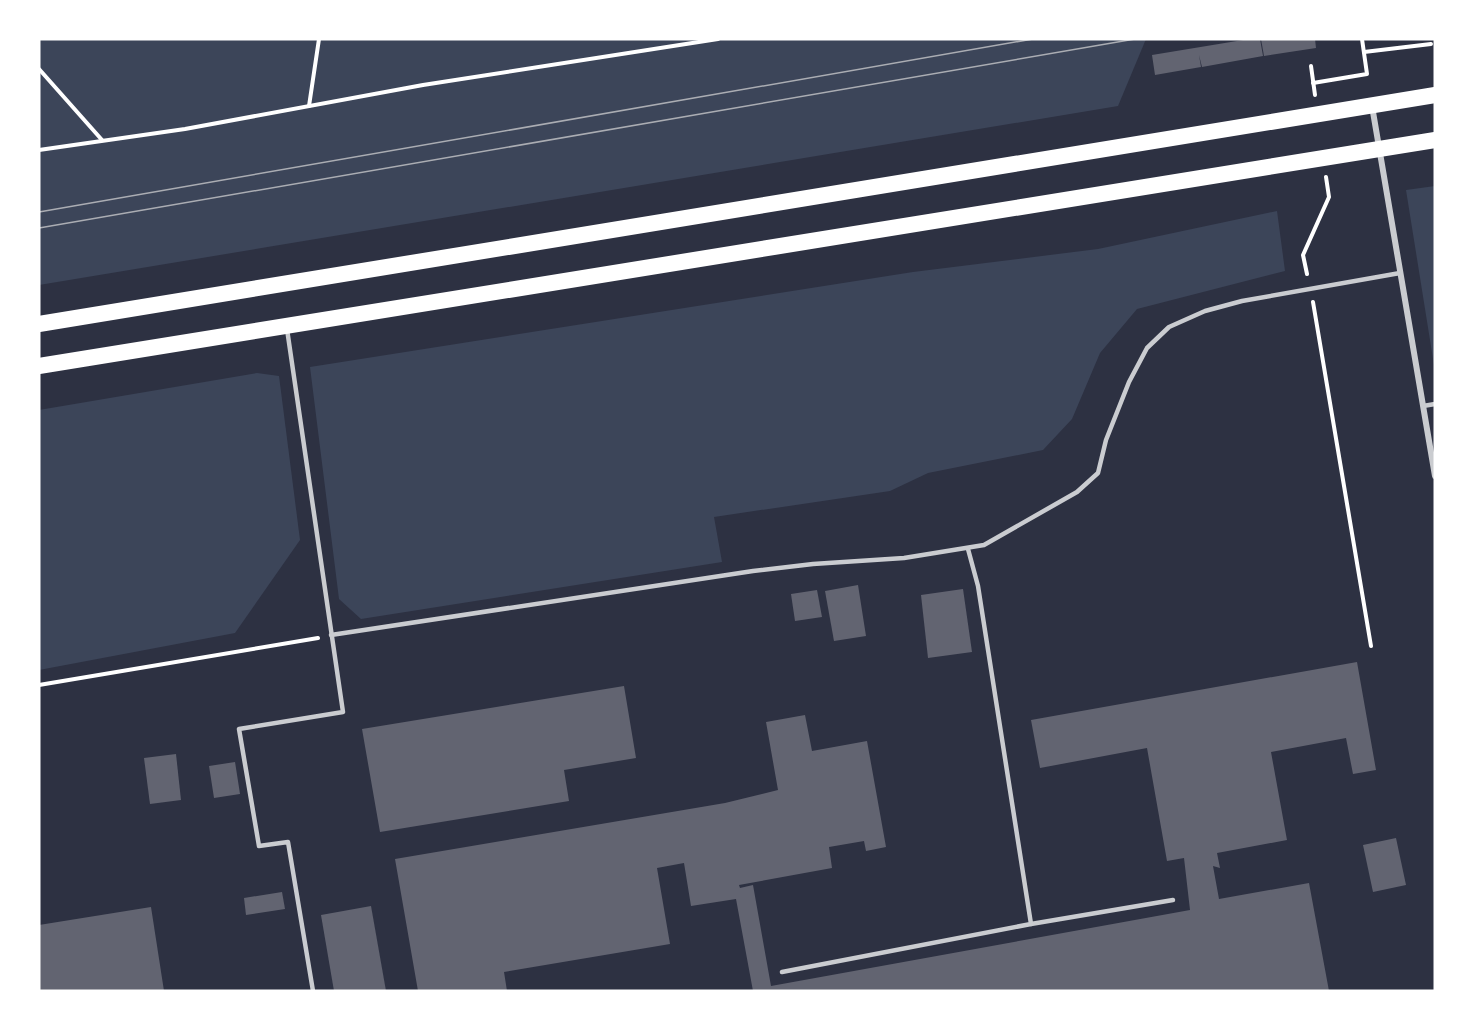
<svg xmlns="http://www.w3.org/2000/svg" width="1474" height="1030" viewBox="0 0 1474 1030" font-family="Barlow,sans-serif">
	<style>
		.green { fill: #3c4559 }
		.building { fill: #626471 }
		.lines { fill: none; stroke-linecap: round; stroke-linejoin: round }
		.path { stroke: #fff; stroke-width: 4 }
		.service { stroke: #caccd0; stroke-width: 4.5 }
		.minor { stroke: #caccd0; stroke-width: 6 }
		.trunk { stroke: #fff; stroke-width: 16 }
		.tram { stroke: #abadb3; stroke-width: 1.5 }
	</style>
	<rect width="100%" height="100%" fill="#2d3142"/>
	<g class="green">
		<polygon points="39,39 1146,39 1118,106 39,285"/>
		<polygon points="1435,186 1435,365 1434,365 1406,190"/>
		<polygon points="1277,211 1285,271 1137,309 1100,353 1072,419 1043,450 928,473 890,491 714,517 722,562 361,619 339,599 310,367 913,272 1098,249"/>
		<polygon points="257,373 279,376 300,540 235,633 39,670 39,410"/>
	</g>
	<g class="building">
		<polygon points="1249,39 1260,39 1263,56 1202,67 1199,55 1201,67 1155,75 1152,55"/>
		<polygon points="1261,39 1315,39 1316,48 1264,56"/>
		<polygon points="858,585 866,636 834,641 825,591"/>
		<polygon points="963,589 972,652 928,658 921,595"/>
		<polygon points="817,590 822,617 795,621 791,594"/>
		<polygon points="1357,662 1376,770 1353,774 1346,738 1271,752 1287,840 1217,853 1220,868 1213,866 1219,899 1309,883 1329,991 753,991 736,899 691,906 684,863 657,868 670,944 504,972 507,991 418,991 395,859 725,803 778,790 766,722 805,715 812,751 867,741 886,847 866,851 864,841 829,847 832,868 739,885 740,888 753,885 771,986 1190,910 1184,858 1167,861 1147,748 1040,768 1031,720"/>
		<polygon points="624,686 636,758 564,770 569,801 380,832 362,729"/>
		<polygon points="176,754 181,800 150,804 144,758"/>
		<polygon points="235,762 240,794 214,798 209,766"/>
		<polygon points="1396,838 1406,885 1373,892 1363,845"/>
		<polygon points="282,892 285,909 246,915 244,898"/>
		<polygon points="371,906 386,991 334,991 321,915"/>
		<polygon points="151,907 164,991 39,991 39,925"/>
	</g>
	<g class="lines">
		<g class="path">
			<polyline points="1364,52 1431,44"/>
			<polyline points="1311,66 1315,95"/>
			<polyline points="39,69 102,140"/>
			<polyline points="1313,83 1367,74 1362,39"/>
			<polyline points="309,106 319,39"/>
			<polyline points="39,150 185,129 423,85 718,39"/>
			<polyline points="1307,274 1303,255 1329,197 1326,177"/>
			<polyline points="1313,302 1371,646"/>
			<polyline points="39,685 318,638"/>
		</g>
		<g class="service">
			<polyline points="287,329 343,712 239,729 259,846 288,842 313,991"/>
			<polyline points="1423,406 1435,404"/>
			<polyline points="331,635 753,571 813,564 904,558 984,545 1077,492 1098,473 1106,440 1129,382 1147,348 1169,327 1205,311 1242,301 1400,273"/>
			<polyline points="1031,924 1173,900"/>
			<polyline points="782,972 1031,924 978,586 968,549"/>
		</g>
		<polyline class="minor" points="1372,106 1435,476"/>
		<g class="trunk">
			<polyline points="39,324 1435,95"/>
			<polyline points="39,366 1435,140"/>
		</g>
		<g class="tram">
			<polyline points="39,212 1033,39"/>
			<polyline points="39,228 1135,39"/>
		</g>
	</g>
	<rect width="1474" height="1030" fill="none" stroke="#ffffff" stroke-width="81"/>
</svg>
